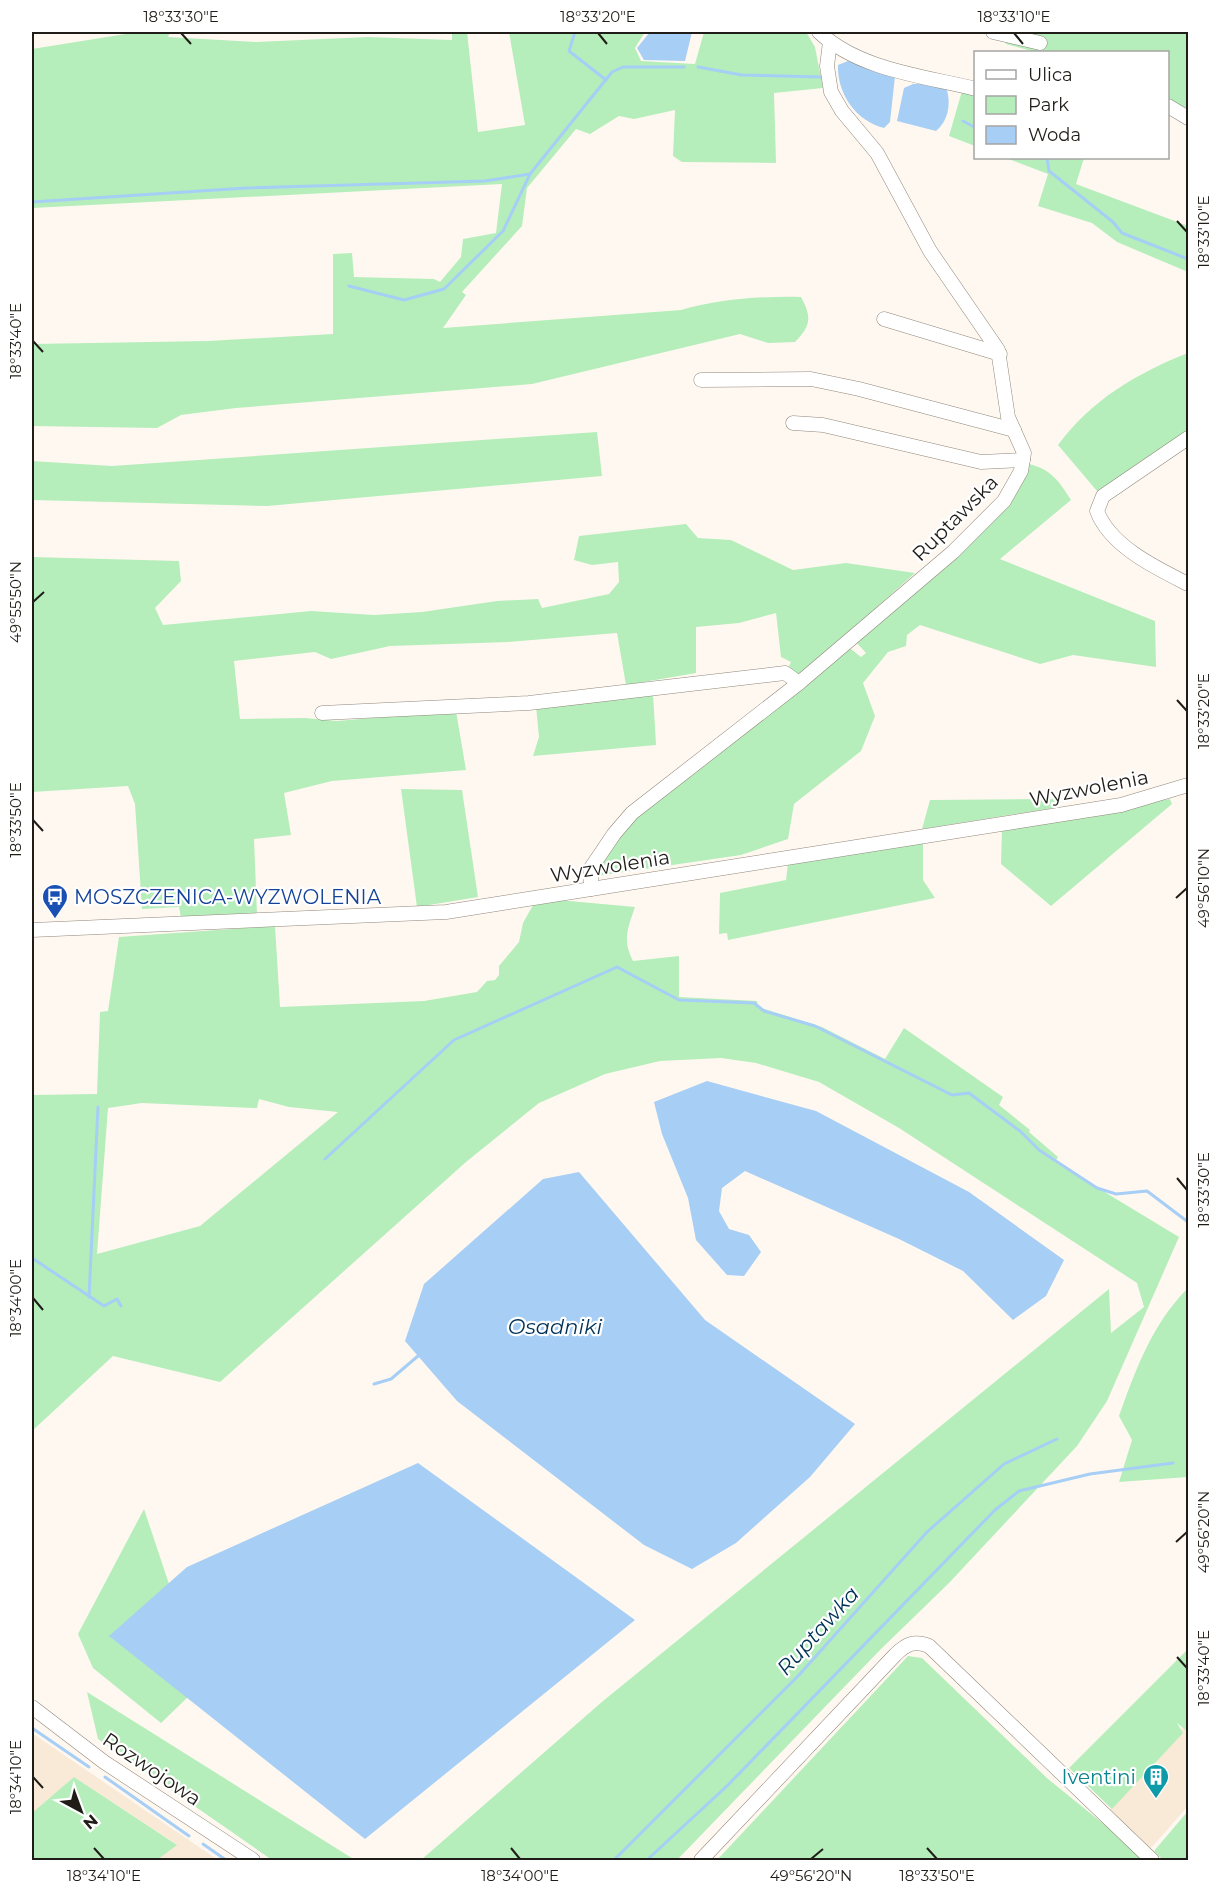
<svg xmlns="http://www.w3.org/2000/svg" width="1220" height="1892" viewBox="0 0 1220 1892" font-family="Montserrat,sans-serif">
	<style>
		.built { fill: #f9ead7 }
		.green { fill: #b5eeba; fill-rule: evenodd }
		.water { fill: #a7cef5 }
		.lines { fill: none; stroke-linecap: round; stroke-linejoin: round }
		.stream { stroke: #a7cef5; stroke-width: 3 }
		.minor-casing { stroke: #90877b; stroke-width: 15 }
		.minor { stroke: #fff; stroke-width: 14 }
		.ticks { fill: none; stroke: #201d18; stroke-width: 2 }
		.labels { text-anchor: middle; stroke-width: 4.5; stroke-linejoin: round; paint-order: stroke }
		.street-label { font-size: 20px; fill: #201d18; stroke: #fff }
		.transit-label { font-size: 20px; fill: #164399; stroke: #fff; text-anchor: start }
		.culture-label { font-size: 20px; fill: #0d838f; stroke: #fff; text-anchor: end }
		.water-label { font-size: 21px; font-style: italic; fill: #003158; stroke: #fff }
		.neatline { fill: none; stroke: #201d18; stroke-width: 2 }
		.ticks-label { font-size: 15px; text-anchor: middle; fill: #201d18 }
	</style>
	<rect width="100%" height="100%" fill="#fff8f1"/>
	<g class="built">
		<polygon points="1184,1726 1188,1731 1188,1806 1151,1848 1109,1810"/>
		<polygon points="32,1733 218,1860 157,1860 176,1844 74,1777 32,1813"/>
	</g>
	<g class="green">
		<path d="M138,32H170L168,37L256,42L368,37L452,40V34L467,32L478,132L525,125L509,32H645L635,48L641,61L695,64L704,32H806L815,47L823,88L774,93L776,163L682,162L673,156L675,110L634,119L619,116L590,134L576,129L527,188L522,226L462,292L466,295L443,328L681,310C718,299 762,296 801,297C812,317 811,326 795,342L768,343L740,334L532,384L236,408L181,415L157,428L32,426V344L208,341L333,334V254L352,253L354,277L434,279L440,282L461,257L463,239L496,233L502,184L32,208V49Z"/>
		<polygon points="1003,32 1188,32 1188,109 1168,99 1168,52 1035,52 1006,44"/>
		<polygon points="962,91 975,95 975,146 949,136"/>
		<polygon points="1006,158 1084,158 1076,184 1188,226 1188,272 1117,242 1092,223 1038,206 1048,174"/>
		<path d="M1188,353V434L1097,491L1058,445C1091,400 1137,373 1188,353Z"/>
		<polygon points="597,432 602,476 267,506 32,500 32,461 112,466"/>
		<path d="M1028,464C1050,468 1059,481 1071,500L1000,559L1155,621L1156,667L1073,655L1040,664L920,625L907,635L906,646L888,652L863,683L875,716L861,751L794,804L788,839L741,855L597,876V865L630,821L847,646L861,657L866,653L855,641L935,573Z"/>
		<polygon points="686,524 698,538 731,540 793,570 846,563 915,573 799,677 787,670 791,662 781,657 776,613 739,623 696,627 696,673 626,685 617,633 508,642 390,646 331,659 315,652 234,661 240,719 305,718 337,721 456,711 466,770 332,781 284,793 291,835 254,839 257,915 181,918 179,907 142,909 135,804 128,786 32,792 32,557 179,561 181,581 155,608 163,625 311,611 374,615 422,612 497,601 538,599 542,608 609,594 619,582 618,562 592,565 574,560 579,536"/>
		<polygon points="653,693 656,745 533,756 539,737 536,706"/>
		<polygon points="401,789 462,790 478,897 417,907"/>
		<polygon points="1062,794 1053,808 922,829 930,800 1052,799"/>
		<polygon points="1170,799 1172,804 1051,906 1001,864 1002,828"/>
		<polygon points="923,842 923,880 935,898 728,940 727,933 719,934 720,893 786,880 788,864"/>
		<path d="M537,898L635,907C628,928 622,940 633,961L679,956V997L757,1001L758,1007L822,1027L885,1059L904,1028L1003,1097L999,1105L1030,1130L1029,1132L1058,1157L1055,1162L1179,1237L1107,1401L1077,1446L949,1583L881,1649L677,1860H421L603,1701L1109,1289L1111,1333L1144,1307L1137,1283L899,1128L819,1082L756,1063L721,1058L660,1061L605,1074L539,1103L466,1162L220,1382L113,1356L32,1431V1095L97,1094L100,1012L108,1011L119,937L275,926L280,1007L424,1001L477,992L487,981L495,980L499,975V966L519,942L523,923ZM259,1099L289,1107L338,1112L200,1226L97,1254L108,1108L142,1103L253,1108H257Z"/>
		<path d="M1188,1288V1477L1119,1482L1132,1440L1119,1416C1136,1369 1152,1324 1188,1288Z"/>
		<polygon points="144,1509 170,1587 189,1696 161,1723 93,1668 78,1634"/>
		<polygon points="1188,1649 1188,1732 1177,1723 1183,1733 1112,1809 1069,1768"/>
		<polygon points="908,1656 922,1658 1048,1779 1148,1860 717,1860"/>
		<polygon points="87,1692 355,1860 272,1860 98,1739"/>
		<polygon points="74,1777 177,1845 157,1860 32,1860 32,1813"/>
		<polygon points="1188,1811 1188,1860 1163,1860 1154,1851"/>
	</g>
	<g class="water">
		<polygon points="650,32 692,32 685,61 644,60 637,48"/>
		<path d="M848,61L895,76L890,122L884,128C856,121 837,94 838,65Z"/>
		<path d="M913,84H928L947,90C951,105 948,121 936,131L897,121L904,88Z"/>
		<polygon points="707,1081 816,1111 969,1192 1064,1260 1046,1296 1013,1320 963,1271 899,1239 745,1171 722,1188 719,1211 729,1229 749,1235 761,1252 744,1276 727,1275 696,1240 688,1198 662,1134 654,1102"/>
		<polygon points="579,1172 705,1320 855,1424 810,1477 736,1543 692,1569 644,1545 457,1401 405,1341 424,1284 543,1179"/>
		<polygon points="418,1463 635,1620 365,1839 109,1636 187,1567"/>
	</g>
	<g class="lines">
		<g class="stream">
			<polyline points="575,32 569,51 606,80"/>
			<polyline points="698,67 742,75 823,77"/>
			<polyline points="963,121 976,128"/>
			<polyline points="1040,158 1047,158 1049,171 1113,222 1122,233 1188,259"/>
			<polyline points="32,202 246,188 485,181 530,174"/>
			<polyline points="349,286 404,300 444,289 503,231 530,174 612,72 623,67 684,67"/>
			<polyline points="325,1159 454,1040 617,967 679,1000 754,1003 764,1011 815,1026 952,1095 969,1093 1020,1131 1039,1150 1097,1188 1116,1194 1147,1191 1188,1222"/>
			<polyline points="32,1258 104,1306 117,1299 121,1306"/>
			<polyline points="89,1297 98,1107"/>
			<polyline points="374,1384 391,1379 418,1356"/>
			<polyline points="32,1728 89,1767"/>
			<polyline points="105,1777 189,1836"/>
			<polyline points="203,1844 226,1860"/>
			<polyline points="614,1860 799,1675 927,1532 1004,1464 1057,1439"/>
			<polyline points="647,1860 728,1785 995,1510 1019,1491 1090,1474 1173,1463"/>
		</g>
		<defs>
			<g id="minor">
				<path d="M819,32C859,70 924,76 976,89"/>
				<polyline points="993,32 1040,43"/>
				<polyline points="1168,106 1188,118"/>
				<polyline points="884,319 1000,354"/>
				<polyline points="701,380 811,379 859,389 1014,430"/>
				<polyline points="793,423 823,425 981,462 1023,460"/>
				<path d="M1188,438L1103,496L1097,511C1110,546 1156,568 1188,584"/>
				<polyline points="322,713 529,703 785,673 799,683"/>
				<polyline points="591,889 591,868 614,834 632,813 799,683 953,552 1004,501 1021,471 1024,453 1008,417 998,350 930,251 877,153 842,111 831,92 827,66 830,42"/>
				<polyline points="32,930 446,912 1121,805 1188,785"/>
				<polyline points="32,1707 104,1762 253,1860"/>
				<path d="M701,1860L895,1655C906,1644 914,1640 929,1646L1152,1860"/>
			</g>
		</defs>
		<use href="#minor" class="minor-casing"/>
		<use href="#minor" class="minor"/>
	</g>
	<path class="ticks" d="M181,33L191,44M598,33L607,44M1014,33L1023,44M1177,221L1187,232M33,341L43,352M33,602L44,592M1177,700L1187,711M33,820L43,831M1176,898L1187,888M1177,1178L1187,1190M33,1298L43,1310M1176,1542L1187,1532M1177,1657L1187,1668M33,1777L43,1788M94,1848L104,1859M511,1848L520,1859M927,1848L937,1859M811,1859L823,1849"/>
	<defs>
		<symbol id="bus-pin" viewBox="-11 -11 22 30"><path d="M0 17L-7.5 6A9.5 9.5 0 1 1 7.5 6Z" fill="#1a4fb4" stroke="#fff"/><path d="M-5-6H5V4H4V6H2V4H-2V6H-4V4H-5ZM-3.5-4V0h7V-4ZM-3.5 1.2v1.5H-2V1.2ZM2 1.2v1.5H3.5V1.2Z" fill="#fff"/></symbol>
		<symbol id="building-pin" viewBox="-11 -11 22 30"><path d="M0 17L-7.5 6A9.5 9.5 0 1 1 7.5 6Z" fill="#0f9aa8" stroke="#fff"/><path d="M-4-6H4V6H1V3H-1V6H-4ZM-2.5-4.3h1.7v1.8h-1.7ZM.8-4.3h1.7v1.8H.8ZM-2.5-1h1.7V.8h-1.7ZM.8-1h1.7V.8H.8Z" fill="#fff"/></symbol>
	</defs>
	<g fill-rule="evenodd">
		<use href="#bus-pin" x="40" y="882" width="30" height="40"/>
		<use href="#building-pin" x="1141" y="1762" width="30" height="40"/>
	</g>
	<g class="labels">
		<g class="street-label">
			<text transform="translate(955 518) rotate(-45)" y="7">Ruptawska</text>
			<text transform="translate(1089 788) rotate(-11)" y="7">Wyzwolenia</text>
			<text transform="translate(610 866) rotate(-9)" y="7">Wyzwolenia</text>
			<text transform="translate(152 1769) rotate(34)" y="7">Rozwojowa</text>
		</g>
		<g class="transit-label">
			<text x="74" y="904">MOSZCZENICA-WYZWOLENIA</text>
		</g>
		<g class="culture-label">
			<text x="1136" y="1784">Iventini</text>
		</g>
		<g class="water-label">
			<text x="555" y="1334">Osadniki</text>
			<text transform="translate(818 1631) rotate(-48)" y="7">Ruptawka</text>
		</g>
	</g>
	<rect width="1220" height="1892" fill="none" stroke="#ffffff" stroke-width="66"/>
	<rect x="974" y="51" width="195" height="108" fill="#ffffff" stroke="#a6a5a3" stroke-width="1.5"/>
	<rect x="986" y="70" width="30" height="9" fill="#ffffff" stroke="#a6a5a3" stroke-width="1.5"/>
	<text x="1028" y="81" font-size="18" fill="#201d18">Ulica</text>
	<rect x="986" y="96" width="30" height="18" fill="#b5eeba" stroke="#a6a5a3" stroke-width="1.5"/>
	<text x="1028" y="111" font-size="18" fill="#201d18">Park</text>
	<rect x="986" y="126" width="30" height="18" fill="#a7cef5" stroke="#a6a5a3" stroke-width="1.5"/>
	<text x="1028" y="141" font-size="18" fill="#201d18">Woda</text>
	<g transform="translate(81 1811) rotate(139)" stroke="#ffffff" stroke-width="4.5" paint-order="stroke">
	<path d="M0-4.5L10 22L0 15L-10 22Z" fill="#201d18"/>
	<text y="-9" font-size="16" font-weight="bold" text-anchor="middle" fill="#201d18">N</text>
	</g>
	<rect x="33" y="33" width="1154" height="1826" class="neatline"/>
	<g class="ticks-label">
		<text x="181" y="22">18°33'30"E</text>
		<text x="598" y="22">18°33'20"E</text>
		<text x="1014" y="22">18°33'10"E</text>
		<text transform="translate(1204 232) rotate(-90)" y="5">18°33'10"E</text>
		<text transform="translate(16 341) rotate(-90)" y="5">18°33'40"E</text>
		<text transform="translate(16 602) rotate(-90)" y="5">49°55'50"N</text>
		<text transform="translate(1204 711) rotate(-90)" y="5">18°33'20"E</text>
		<text transform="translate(16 820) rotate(-90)" y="5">18°33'50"E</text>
		<text transform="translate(1204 888) rotate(-90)" y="5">49°56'10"N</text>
		<text transform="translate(1204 1190) rotate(-90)" y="5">18°33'30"E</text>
		<text transform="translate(16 1298) rotate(-90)" y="5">18°34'00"E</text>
		<text transform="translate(1204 1532) rotate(-90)" y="5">49°56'20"N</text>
		<text transform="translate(1204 1668) rotate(-90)" y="5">18°33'40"E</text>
		<text transform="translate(16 1777) rotate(-90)" y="5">18°34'10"E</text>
		<text x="104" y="1881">18°34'10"E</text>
		<text x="520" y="1881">18°34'00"E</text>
		<text x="811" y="1881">49°56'20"N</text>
		<text x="937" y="1881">18°33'50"E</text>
	</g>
</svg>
